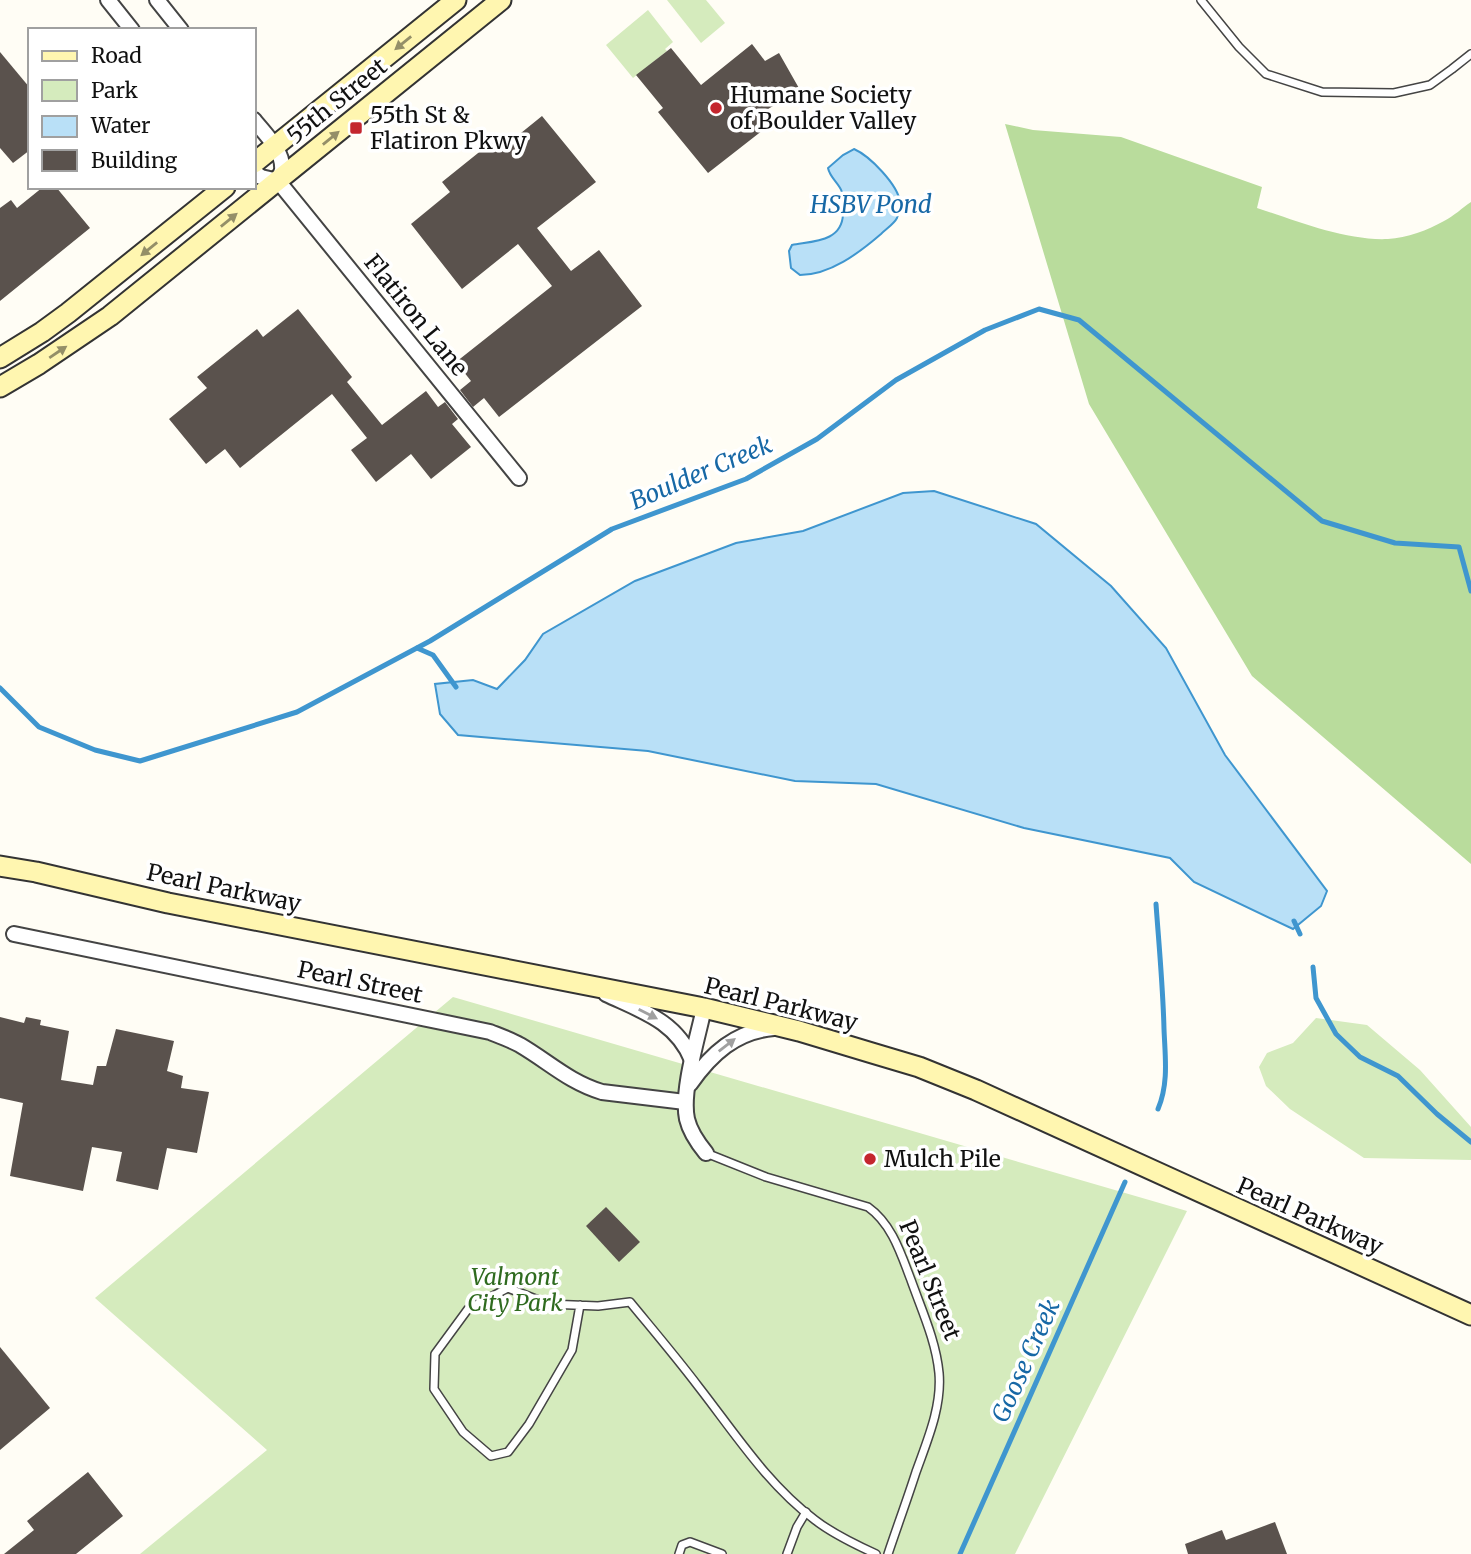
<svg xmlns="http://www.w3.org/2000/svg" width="1471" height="1554" viewBox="0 0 1471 1554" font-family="Merriweather,serif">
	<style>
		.green { fill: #d5ebbd }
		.forest { fill: #b9dc9c }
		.water { fill: #b9e0f7; stroke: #3f96cf; stroke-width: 2 }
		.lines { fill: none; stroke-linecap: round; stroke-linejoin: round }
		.stream { stroke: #3f96cf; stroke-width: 5 }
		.building { fill: #5a524d }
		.service-casing { stroke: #444; stroke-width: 10 }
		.minor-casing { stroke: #444; stroke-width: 18 }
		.secondary-casing { stroke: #333; stroke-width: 23 }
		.service { stroke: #fff; stroke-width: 7 }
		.minor { stroke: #fff; stroke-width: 14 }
		.secondary { stroke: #fff6b0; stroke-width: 19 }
		.oneway { fill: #948f68 }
		.oneway2 { fill: #a0a0a0 }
		.poi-dot { fill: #c4262e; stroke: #fff; stroke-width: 2.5 }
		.labels { text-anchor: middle; stroke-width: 7; stroke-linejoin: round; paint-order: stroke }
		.poi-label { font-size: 23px; fill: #111; stroke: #fff; text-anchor: start }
		.street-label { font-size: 23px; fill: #111; stroke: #fff }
		.park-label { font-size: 23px; font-style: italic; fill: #2f6b1f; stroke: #fff }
		.water-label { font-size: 24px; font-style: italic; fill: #1768a6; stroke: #fff }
	</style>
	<rect width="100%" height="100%" fill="#fffdf5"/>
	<g class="green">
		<polygon points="667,0 706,0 725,23 701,43"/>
		<polygon points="648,10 673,42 665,49 667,51 633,78 606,45"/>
		<polygon points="453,997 1187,1211 1015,1554 140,1554 267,1450 95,1298"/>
		<polygon points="1316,1018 1367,1025 1420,1070 1471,1127 1471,1160 1364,1158 1290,1109 1266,1086 1259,1067 1267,1053 1293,1043"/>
	</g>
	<path class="forest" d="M1005,124L1033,130L1121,137L1262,187L1257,208C1297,221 1346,241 1388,239C1407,238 1428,230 1444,221C1454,216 1462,208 1471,202V864L1252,676L1089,404Z"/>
	<g class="water">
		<path d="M854,149C870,156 898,185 900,202C900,206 898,215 897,218C894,224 886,229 881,234C859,253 830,275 800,275L791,268L789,251L792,245C813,241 842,242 843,214C844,207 845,198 842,192C839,183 830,178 828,168L843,155Z"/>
		<polygon points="934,491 1036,524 1111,586 1166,648 1225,755 1327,891 1321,906 1293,929 1194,882 1170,858 1024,828 876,784 795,781 648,751 458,735 440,714 435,684 473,680 497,689 525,660 543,634 635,581 736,543 803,531 903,493"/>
	</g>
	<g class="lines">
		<g class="stream">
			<polyline points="417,648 433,655 456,687"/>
			<polyline points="0,688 39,727 95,750 140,761 297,712 430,641 612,529 746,479 817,439 896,380 985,330 1039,309 1079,320 1322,521 1395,543 1459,547 1471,591"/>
			<path d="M1156,904C1159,946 1163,987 1164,1029C1165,1056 1169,1083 1158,1109"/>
			<polyline points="1294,921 1300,934"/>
			<polyline points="1313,967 1316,998 1336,1034 1360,1057 1398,1076 1437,1114 1471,1142"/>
			<polyline points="960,1554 1125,1182"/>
		</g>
	</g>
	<g class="building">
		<polygon points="752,44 765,61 779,53 800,90 768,109 777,119 708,173 658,112 663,108 636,75 671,48 701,85"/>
		<polygon points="0,52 30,88 30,150 13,163 0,148"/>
		<polygon points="542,116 596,182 537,228 571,271 599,250 642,306 499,417 484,398 473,407 460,390 471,381 456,362 552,286 518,244 462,289 411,224 450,192 442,182 498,137 505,146"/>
		<polygon points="43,187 56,187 90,228 0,301 0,208 11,200 17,208"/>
		<polygon points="298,309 352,377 347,382 382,425 426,391 438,407 445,402 458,419 452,424 471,447 431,479 411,454 376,482 351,450 367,438 332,394 240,468 225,449 206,464 169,419 207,388 197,377 257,329 263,337"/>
		<polygon points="0,1017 24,1023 26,1017 41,1020 40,1025 69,1031 61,1080 93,1085 97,1066 106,1066 116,1029 174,1041 167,1071 183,1076 181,1088 209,1092 197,1153 167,1148 158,1190 116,1181 122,1152 92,1147 83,1191 10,1176 23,1103 0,1098"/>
		<polygon points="606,1207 640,1242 619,1262 586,1226"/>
		<polygon points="0,1347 50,1408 0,1450"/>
		<polygon points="88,1472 123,1516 76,1554 4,1554 34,1530 27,1521"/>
		<polygon points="1275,1522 1287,1554 1188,1554 1185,1544 1222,1530 1226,1540"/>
	</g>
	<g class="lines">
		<defs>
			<g id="service">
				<polyline points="1201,0 1239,47 1266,74 1322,92 1394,93 1430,85 1452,69 1471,54"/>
				<path d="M706,1153L766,1177L868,1207C892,1224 901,1254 911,1280C922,1311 936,1341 939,1373C942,1407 927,1441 916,1472C907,1500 897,1527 888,1554"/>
				<path d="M580,1305L572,1350L529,1424L508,1452L491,1456L463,1432L434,1389L435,1354L468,1309L508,1288L548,1304L598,1306L630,1302C653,1330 676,1357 698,1386C734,1432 767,1484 815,1520C833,1534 854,1544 876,1554"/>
				<polyline points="679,1554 682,1545 690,1542 722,1554"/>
				<polyline points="787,1554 797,1527 806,1512"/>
			</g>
			<g id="minor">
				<polyline points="108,0 132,30"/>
				<polyline points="157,0 181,30"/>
				<path d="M254,120C264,133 284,151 282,170C281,174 279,177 278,181"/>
				<polyline points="254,172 261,177 278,181"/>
				<polyline points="278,181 519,478"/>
				<path d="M14,934L490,1032C500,1036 511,1040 520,1045C549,1062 569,1082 602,1092L685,1102"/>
				<path d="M606,994C642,1011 676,1021 692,1060"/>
				<path d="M704,1008C698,1037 681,1091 687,1119C690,1132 697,1142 706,1153"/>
				<path d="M690,1084C711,1054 736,1031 774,1028"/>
			</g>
			<g id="secondary">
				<polyline points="254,163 456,0"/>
				<polyline points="0,358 42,332 68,313 225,187"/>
				<polyline points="0,387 39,364 110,316 501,0"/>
				<polyline points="0,866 36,872 168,903 704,1008 799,1031 872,1053 919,1067 976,1090 1471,1315"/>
			</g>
		</defs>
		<use href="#service" class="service-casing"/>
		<use href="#minor" class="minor-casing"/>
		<use href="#secondary" class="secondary-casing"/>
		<use href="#service" class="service"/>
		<use href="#minor" class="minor"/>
		<use href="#secondary" class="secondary"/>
	</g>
	<defs><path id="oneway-solid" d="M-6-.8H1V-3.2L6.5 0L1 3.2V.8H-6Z" transform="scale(1.75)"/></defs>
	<g class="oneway">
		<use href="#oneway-solid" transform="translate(403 43) rotate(141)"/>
		<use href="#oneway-solid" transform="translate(331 138) rotate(-39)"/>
		<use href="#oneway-solid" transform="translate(229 220) rotate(-39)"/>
		<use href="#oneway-solid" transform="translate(149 249) rotate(141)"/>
		<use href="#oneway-solid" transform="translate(58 352) rotate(-34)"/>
	</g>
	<g class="oneway2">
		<use href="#oneway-solid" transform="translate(648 1014) rotate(27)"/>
		<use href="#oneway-solid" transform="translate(727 1045) rotate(-38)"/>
	</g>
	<g class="poi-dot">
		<circle cx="716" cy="108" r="7"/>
		<rect x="349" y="121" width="14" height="14" rx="3.5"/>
		<circle cx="870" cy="1159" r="7"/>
	</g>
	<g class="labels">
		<g class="poi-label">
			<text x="730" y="103">Humane Society<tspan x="730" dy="26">of Boulder Valley</tspan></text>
			<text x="370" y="123">55th St &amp;<tspan x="370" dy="26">Flatiron Pkwy</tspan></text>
			<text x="884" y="1167">Mulch Pile</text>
		</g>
		<g class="street-label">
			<text transform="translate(337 101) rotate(-39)" y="8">55th Street</text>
			<text transform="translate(416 315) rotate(51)" y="8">Flatiron Lane</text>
			<text transform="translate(224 888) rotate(12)" y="8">Pearl Parkway</text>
			<text transform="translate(360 982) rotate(12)" y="8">Pearl Street</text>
			<text transform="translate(781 1004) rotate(14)" y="8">Pearl Parkway</text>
			<text transform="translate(1310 1216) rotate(24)" y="8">Pearl Parkway</text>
			<text transform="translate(930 1280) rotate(68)" y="8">Pearl Street</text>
		</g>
		<g class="park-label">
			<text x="515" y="1285">Valmont<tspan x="515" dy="26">City Park</tspan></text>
		</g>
		<g class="water-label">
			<text x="871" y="213">HSBV Pond</text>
			<text transform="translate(701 473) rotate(-23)" y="8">Boulder Creek</text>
			<text transform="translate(1026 1361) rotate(-66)" y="8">Goose Creek</text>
		</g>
	</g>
	<rect x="28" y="28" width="228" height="161" fill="#ffffff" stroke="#a0a0a0" stroke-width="2"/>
	<rect x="42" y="51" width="35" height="10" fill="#fff6b0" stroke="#a0a0a0" stroke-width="2"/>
	<text x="91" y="63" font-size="21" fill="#111111">Road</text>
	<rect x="42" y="80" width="35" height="21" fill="#d5ebbd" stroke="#a0a0a0" stroke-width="2"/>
	<text x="91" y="98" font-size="21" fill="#111111">Park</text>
	<rect x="42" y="116" width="35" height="21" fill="#b9e0f7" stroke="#a0a0a0" stroke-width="2"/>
	<text x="91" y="133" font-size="21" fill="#111111">Water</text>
	<rect x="42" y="150" width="35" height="21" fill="#5a524d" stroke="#a0a0a0" stroke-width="2"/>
	<text x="91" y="168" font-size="21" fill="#111111">Building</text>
</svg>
